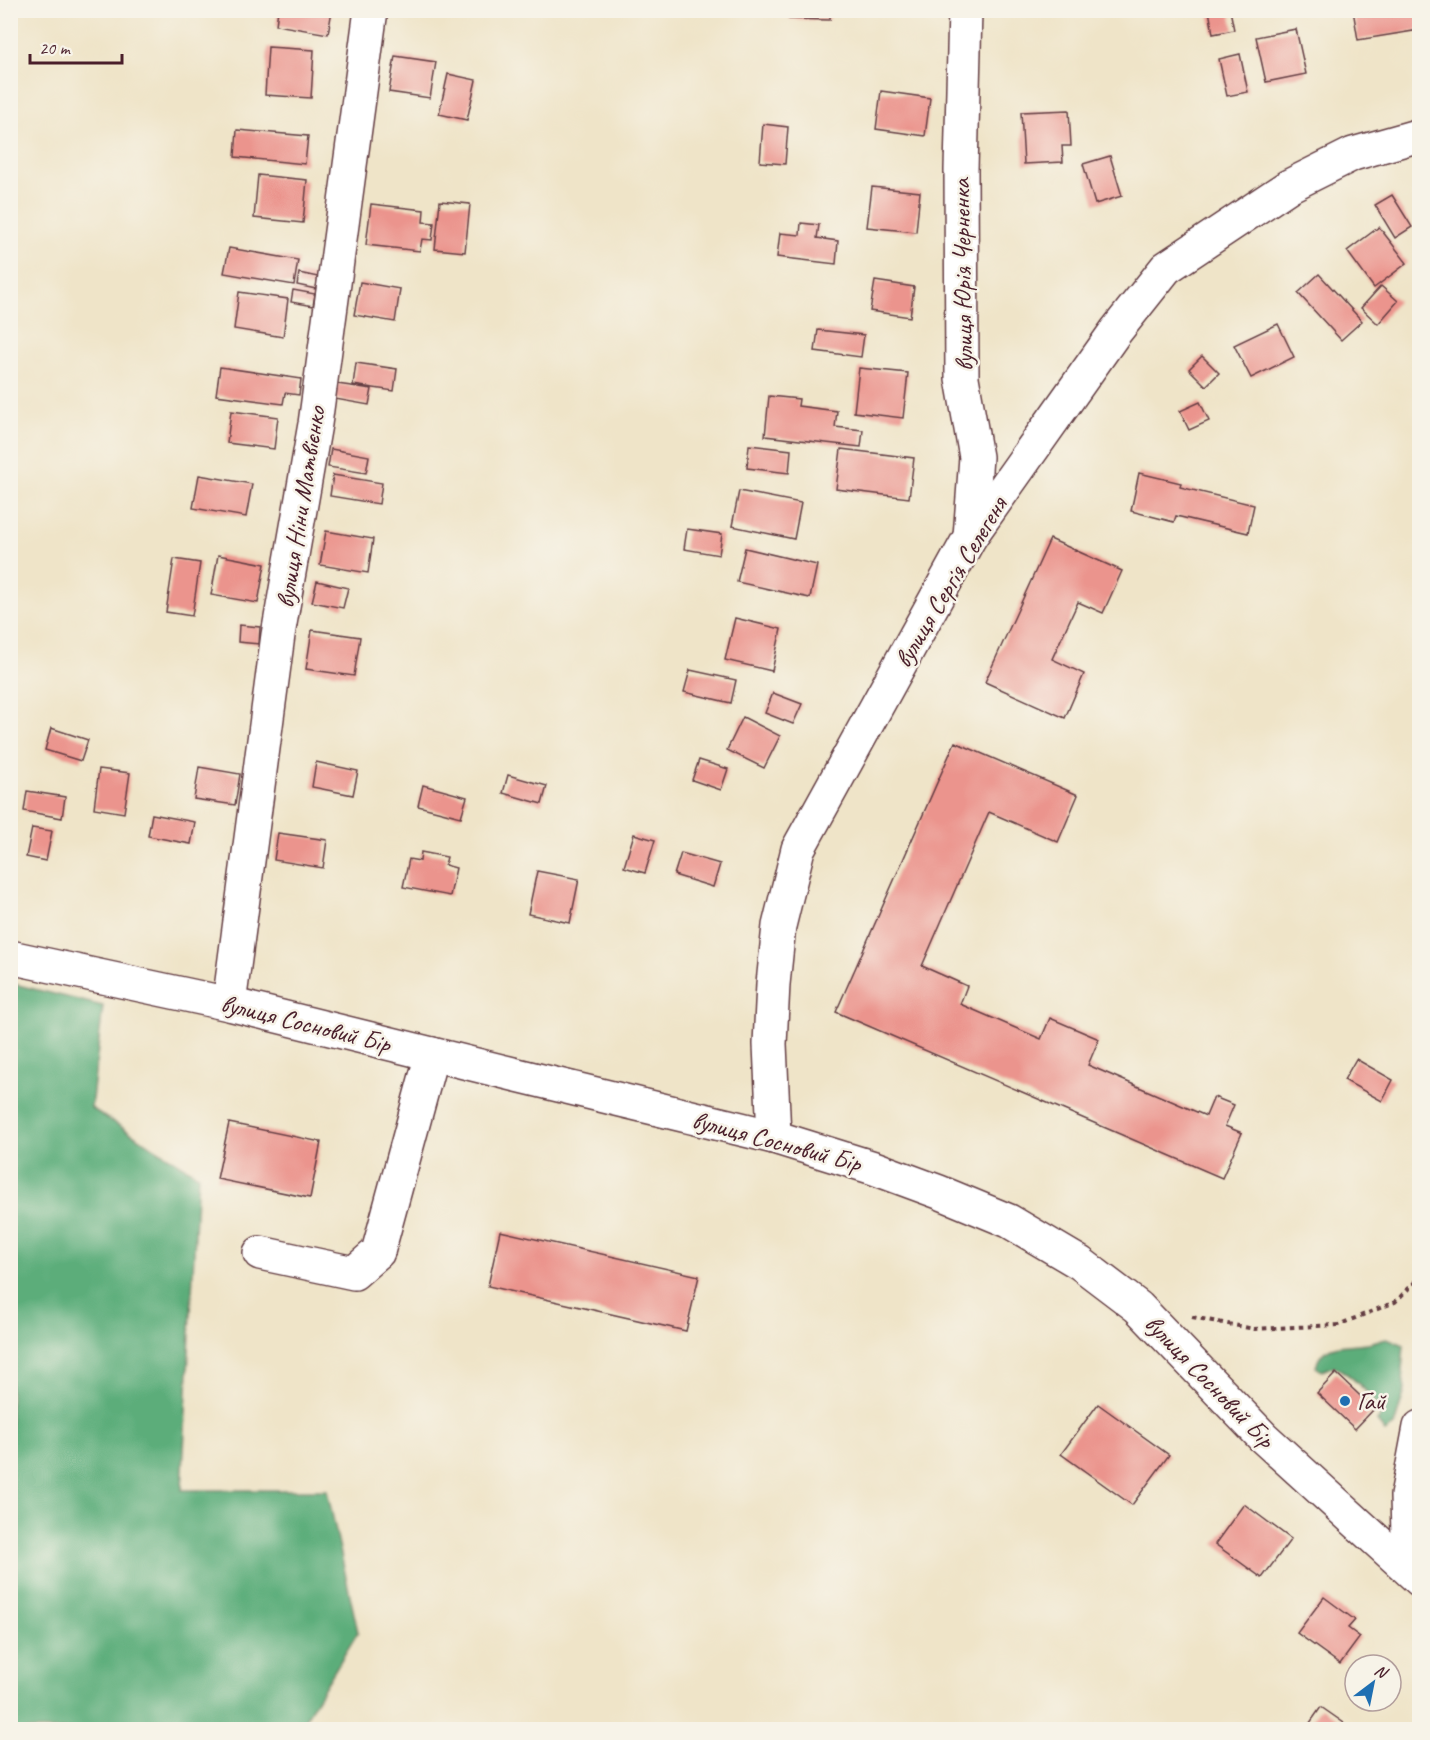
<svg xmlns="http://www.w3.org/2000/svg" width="1430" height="1740" viewBox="0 0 1430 1740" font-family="Caveat,sans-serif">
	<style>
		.forest { fill: #5cad7a; stroke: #536652; stroke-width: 1.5 }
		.building { fill: #eb948d }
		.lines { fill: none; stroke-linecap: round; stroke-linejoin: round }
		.minor-casing { stroke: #633d43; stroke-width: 36 }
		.path { stroke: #633d43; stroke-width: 4; stroke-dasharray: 4.5 4.5; stroke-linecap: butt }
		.minor { stroke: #fff; stroke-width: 33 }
		.poi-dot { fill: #1f6fb2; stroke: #f7f3e8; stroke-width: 2 }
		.labels { text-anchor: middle; stroke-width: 5; stroke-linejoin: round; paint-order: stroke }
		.street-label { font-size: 26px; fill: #4a1f2b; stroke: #f7f3e8 }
		.poi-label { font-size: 26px; fill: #4a1f2b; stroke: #f7f3e8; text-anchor: start }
	</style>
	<rect width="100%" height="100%" fill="#f7f3e8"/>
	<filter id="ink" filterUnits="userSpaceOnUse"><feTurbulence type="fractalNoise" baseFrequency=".0167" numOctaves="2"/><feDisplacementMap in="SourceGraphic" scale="12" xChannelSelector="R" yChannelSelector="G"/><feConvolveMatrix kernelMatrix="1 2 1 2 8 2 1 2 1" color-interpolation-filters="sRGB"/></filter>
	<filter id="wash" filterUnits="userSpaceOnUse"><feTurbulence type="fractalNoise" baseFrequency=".008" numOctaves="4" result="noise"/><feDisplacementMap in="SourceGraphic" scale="24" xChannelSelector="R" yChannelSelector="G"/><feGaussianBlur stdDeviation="1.35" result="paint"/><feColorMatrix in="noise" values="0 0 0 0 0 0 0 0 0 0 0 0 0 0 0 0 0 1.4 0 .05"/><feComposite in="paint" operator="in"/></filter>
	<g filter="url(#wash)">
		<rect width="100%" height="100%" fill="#efe4c8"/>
		<g class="forest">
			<polygon points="10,983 103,1006 91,1108 198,1175 182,1490 327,1490 358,1632 299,1729 18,1730 11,1723"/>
			<path d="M1387,1338L1404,1345L1402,1371L1405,1390L1394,1426L1385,1432L1377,1422L1382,1413C1372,1395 1352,1375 1334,1366L1322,1371L1316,1367C1321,1341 1349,1346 1368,1343C1375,1342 1381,1339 1387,1338Z"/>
		</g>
		<g id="blocks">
			<g class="building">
				<polygon points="278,10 332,10 328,34 276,25"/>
				<polygon points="430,10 458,10 457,16"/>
				<polygon points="790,10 830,10 830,20 789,19"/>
				<polygon points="1209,10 1230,10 1234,30 1213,34"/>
				<polygon points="1353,10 1417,10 1419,30 1358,40"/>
				<polygon points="1296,29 1306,74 1266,82 1256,37"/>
				<polygon points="268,47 314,50 311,98 265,95"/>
				<polygon points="1240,54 1248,92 1227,96 1219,59"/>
				<polygon points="395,56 436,62 430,98 389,92"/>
				<polygon points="448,74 476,80 467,120 439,114"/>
				<polygon points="881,91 930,98 925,136 876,129"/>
				<polygon points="1069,110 1071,146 1062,146 1063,162 1024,164 1021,112"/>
				<polygon points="763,124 788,127 785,164 760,162"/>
				<polygon points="237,130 308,136 305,164 235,157"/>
				<polygon points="1110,156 1122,196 1095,204 1083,164"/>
				<polygon points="258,175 307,180 303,223 254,218"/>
				<polygon points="872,187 920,192 916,232 867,227"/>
				<polygon points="1392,195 1412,227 1395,238 1375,205"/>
				<polygon points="440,201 470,204 465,252 435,249"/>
				<polygon points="371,204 424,210 423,222 434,223 432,240 422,239 420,251 366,245"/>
				<polygon points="801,223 819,225 817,238 838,241 836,264 777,257 780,233 800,235"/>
				<polygon points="1379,227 1407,263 1374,288 1347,251"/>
				<polygon points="229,248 298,260 294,285 224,273"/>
				<polygon points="299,273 318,277 316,289 297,285"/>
				<polygon points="1319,274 1362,321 1341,340 1298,293"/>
				<polygon points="875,281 914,287 910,317 870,311"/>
				<polygon points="360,282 400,289 395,322 354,315"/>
				<polygon points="1381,286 1398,301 1378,324 1361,308"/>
				<polygon points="293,290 315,294 313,306 291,302"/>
				<polygon points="239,292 288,299 283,337 234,329"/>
				<polygon points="1278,324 1294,357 1251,378 1234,345"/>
				<polygon points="818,330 864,335 861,357 815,351"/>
				<polygon points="1202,356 1219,373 1206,386 1189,369"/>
				<polygon points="356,363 397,369 394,391 353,385"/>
				<polygon points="220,367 301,379 299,395 285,393 283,404 216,395"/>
				<polygon points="859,368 908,373 903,418 854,412"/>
				<polygon points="337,384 372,389 369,405 335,399"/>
				<polygon points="769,396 799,399 798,406 837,411 835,427 863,430 861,447 765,436"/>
				<polygon points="1200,402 1209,421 1189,430 1180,411"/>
				<polygon points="231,411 278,417 274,449 227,443"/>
				<polygon points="749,445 791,450 789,473 747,468"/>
				<polygon points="331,449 369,456 366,473 328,467"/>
				<polygon points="841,449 914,458 909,498 836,489"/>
				<polygon points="1139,473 1181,483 1180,487 1254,505 1248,533 1176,516 1174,522 1131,511"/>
				<polygon points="199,475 252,484 246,517 193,508"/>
				<polygon points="333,475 382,483 379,504 330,496"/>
				<polygon points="739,491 801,503 794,539 732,526"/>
				<polygon points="687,529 722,534 719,555 684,549"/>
				<polygon points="326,531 373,539 368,573 320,565"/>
				<polygon points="1050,539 1122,571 1103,613 1078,602 1052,659 1084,674 1065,718 985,682"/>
				<polygon points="745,548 817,565 810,598 737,582"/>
				<polygon points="218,555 265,564 258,603 211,595"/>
				<polygon points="174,559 200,563 192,616 166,612"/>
				<polygon points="317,581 348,588 343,608 312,602"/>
				<polygon points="735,618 781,629 772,671 725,660"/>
				<polygon points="239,625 260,627 259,644 238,642"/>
				<polygon points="312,630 360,637 354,676 306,669"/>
				<polygon points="690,670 736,680 731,703 684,692"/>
				<polygon points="773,693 802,704 793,724 765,713"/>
				<polygon points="743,717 780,736 764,768 727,750"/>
				<polygon points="51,728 88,740 81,761 45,750"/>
				<polygon points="955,742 1078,795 1058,842 989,812 922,966 967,986 960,1004 1041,1039 1050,1018 1099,1039 1088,1065 1206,1116 1214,1097 1234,1105 1225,1126 1242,1133 1222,1178 836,1012"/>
				<polygon points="699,760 728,769 721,790 692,780"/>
				<polygon points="316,762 358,771 353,795 312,787"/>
				<polygon points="199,767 240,774 235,805 194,799"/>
				<polygon points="99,769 130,773 124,813 94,808"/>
				<polygon points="508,775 547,786 542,804 503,793"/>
				<polygon points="423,785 467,797 461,817 418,806"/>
				<polygon points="27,791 65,797 62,818 24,811"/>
				<polygon points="152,814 195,822 191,844 148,836"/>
				<polygon points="32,828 52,831 46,861 26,857"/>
				<polygon points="278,833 327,840 323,868 274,860"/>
				<polygon points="634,834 655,840 645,873 624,867"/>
				<polygon points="421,852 447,857 445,865 456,868 450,896 403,887 409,859 420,861"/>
				<polygon points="681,853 720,864 713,887 674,875"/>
				<polygon points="537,871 579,879 570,923 528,914"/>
				<polygon points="1356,1059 1393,1080 1382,1101 1344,1080"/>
				<polygon points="229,1123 321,1142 310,1198 217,1179"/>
				<polygon points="500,1231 699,1276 686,1331 488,1286"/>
				<polygon points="1336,1373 1374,1409 1355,1429 1317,1393"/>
				<polygon points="1098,1404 1169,1455 1132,1505 1061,1454"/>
				<polygon points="1244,1504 1291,1539 1262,1578 1215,1544"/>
				<polygon points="1324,1597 1355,1620 1348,1628 1360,1637 1340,1664 1297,1633"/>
				<polygon points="1321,1707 1354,1730 1305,1730"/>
			</g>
		</g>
	</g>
	<g filter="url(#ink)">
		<use href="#blocks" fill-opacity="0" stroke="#633d43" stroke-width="1.5"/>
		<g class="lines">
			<defs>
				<g id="minor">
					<polyline points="965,10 961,170 962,378 976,457 970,537"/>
					<polyline points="10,957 229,1004 517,1075 774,1137 874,1168 939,1192 1009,1221 1080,1263 1138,1307 1263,1437 1420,1580"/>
					<polyline points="229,1004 278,635 315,424 371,10"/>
					<polyline points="774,1137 770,1044 773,984 779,926 798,849 970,537 1116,331 1166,268 1289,186 1353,154 1420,135"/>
					<polyline points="260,1253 354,1273 378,1252 432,1054"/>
					<polyline points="1417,1577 1408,1535 1407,1496 1420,1427"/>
				</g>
			</defs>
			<use href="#minor" class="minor-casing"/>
			<polyline class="path" points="1192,1317 1254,1329 1338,1325 1395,1302 1420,1277"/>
			<use href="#minor" class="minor"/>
		</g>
	</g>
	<circle class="poi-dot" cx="1345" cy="1401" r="6"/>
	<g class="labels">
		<g class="street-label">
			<text transform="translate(962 275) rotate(-91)" y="9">вулиця Юрія Черненка</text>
			<text transform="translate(300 507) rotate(-81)" y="9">вулиця Ніни Матвієнко</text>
			<text transform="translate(950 582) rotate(-59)" y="9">вулиця Сергія Селегеня</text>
			<text transform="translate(306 1023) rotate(14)" y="9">вулиця Сосновий Бір</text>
			<text transform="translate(777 1141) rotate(15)" y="9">вулиця Сосновий Бір</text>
			<text transform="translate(1210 1381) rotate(46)" y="9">вулиця Сосновий Бір</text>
		</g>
		<g class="poi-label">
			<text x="1357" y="1410">Гай</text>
		</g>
	</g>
	<rect width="1430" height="1740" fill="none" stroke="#f7f3e8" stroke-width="36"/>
	<g transform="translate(1373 1683) rotate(32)"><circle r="28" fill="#f7f3e8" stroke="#b29e9c" stroke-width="1.5"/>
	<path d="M0-4.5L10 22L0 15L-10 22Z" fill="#1f6fb2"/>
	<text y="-9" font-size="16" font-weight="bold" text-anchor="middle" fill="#4a1f2b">N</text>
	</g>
	<path d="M30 54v9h92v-9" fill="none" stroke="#4a1f2b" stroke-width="3"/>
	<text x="39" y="54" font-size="18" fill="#4a1f2b" stroke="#f7f3e8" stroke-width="4.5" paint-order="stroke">20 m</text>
</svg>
